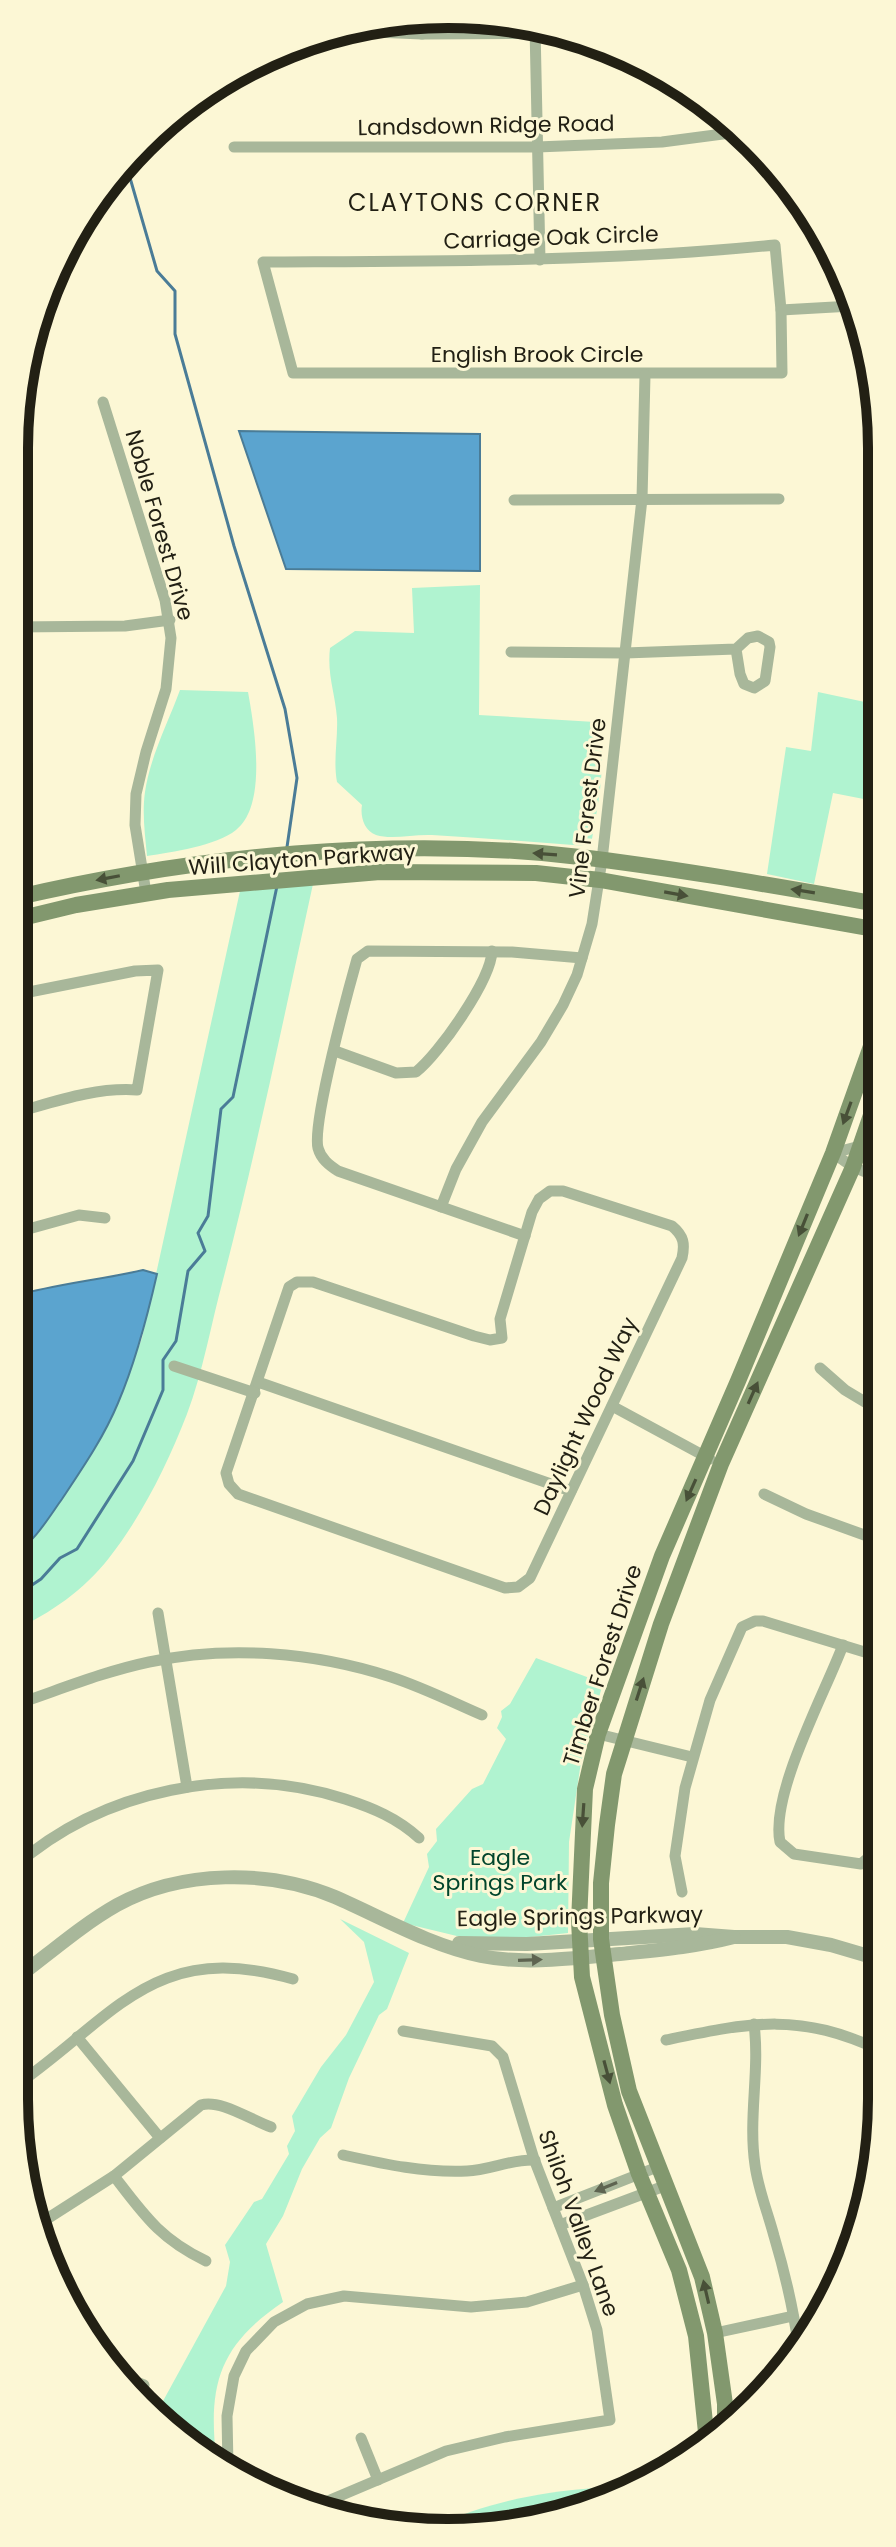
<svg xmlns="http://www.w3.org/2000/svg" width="896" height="2547" viewBox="0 0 896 2547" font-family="Poppins,sans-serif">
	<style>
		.green { fill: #b0f3d0 }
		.water { fill: #5ba4cf; stroke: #4a7c97; stroke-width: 2 }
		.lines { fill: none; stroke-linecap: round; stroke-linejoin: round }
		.stream { stroke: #4a7c97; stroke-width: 3 }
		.minor { stroke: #a8b79a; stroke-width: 11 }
		.tertiary { stroke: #a8b79a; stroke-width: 14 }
		.secondary { stroke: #82986e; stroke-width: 16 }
		.oneway { fill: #485038 }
		.oneway2 { fill: #5e6450 }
		.labels { text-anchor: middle; stroke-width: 6; stroke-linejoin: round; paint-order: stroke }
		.street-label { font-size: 22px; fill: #222014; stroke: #fcf7d5 }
		.park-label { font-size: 22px; fill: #01452c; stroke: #fcf7d5 }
		.neighbourhood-label { font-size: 24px; letter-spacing: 2px; fill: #222014; stroke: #fcf7d5 }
		.rim { fill: none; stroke: #222014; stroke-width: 10 }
	</style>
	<rect width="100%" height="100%" fill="#fcf7d5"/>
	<g class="green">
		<path d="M480,585L479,715L595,722C609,757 598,803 592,839L586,846C535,842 483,838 432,835C414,834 392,840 376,835C364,831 360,816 362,805L337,782C333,760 338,740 337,718C335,692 327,675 330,648L355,631L414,633L412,588Z"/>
		<path d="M180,690L248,692C254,726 268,805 236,830C216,846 172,852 147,856C145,835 142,813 145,792C150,757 168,723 180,690Z"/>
		<polygon points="818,692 879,705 879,802 833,793 814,884 767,874 786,747 811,751"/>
		<path d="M313,884C284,1016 257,1149 223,1280C211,1324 203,1372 187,1414C168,1463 142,1516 109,1558C85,1589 50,1614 14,1630V1554L21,1550L48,1519L84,1466L117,1406L142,1338L240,891Z"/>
		<polygon points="536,1658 603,1683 581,1762 569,1842 568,1933 522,1938 461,1937 403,1923 429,1867 427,1854 437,1841 436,1829 472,1789 483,1784 506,1739 497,1728 502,1717 501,1711 510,1704"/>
		<path d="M340,1919L409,1953L387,2009L379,2015L349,2078L331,2128L320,2138L302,2169L283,2216L266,2244L283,2302C220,2345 208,2383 216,2457L157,2412L226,2286L230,2262L225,2245L254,2202L262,2199L289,2154L287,2146L295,2131L292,2116L321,2067L346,2035L374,1982L364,1942Z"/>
		<path d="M594,2488H626L560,2518L436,2526C485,2503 539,2492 594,2488Z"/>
	</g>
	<g class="water">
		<polygon points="239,431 480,434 480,571 286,569"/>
		<path d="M143,1270L157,1274C147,1318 136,1361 118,1403C104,1437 82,1469 62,1499C49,1517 34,1543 14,1554V1296C56,1284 100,1280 143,1270Z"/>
	</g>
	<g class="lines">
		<g class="stream">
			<polyline points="126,164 157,271 175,291 175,334 234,546 285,709 297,778 287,847"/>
			<polyline points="14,1597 41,1579 60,1558 77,1549 133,1461 163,1390 163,1360 176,1341 188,1271 205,1251 198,1233 208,1216 221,1109 233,1097 277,886"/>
		</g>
		<g class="minor">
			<polyline points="535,27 540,260"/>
			<polyline points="351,31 422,34 569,33"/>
			<polyline points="422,34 422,20"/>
			<polyline points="234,147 537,147 662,142 738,132"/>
			<path d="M775,245L781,310L782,373H293L263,262C434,261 604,262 775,245Z"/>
			<polyline points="61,278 61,270"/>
			<polyline points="781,310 852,306"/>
			<polyline points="103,402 165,600 171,638 166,689 146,752 136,794 135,825 146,893"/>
			<polyline points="514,500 779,499"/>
			<polyline points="14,627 125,626 170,620"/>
			<polyline points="511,652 625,653 736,649 748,638 758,636 769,642 770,647 765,681 754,688 744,684 740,674 736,649"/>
			<path d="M14,995L135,971L158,970L137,1090C95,1087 54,1102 14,1113"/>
			<path d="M335,1051L396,1073L416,1072C439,1054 491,980 492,951"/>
			<polyline points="833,1153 853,1167 880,1178"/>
			<polyline points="833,1153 860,1146 880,1154"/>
			<path d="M550,1191H563L672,1226C684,1236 685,1244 682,1258L530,1578L518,1587L505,1588L238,1494L229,1484L226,1473L289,1287L297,1282H313L474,1336L490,1340L502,1338L500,1319L532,1212L539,1199Z"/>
			<polyline points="441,1207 456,1169 482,1122 541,1042 563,1005 577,975 592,924 602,860 642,499 645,375"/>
			<polyline points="14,1233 79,1215 105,1218"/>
			<path d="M525,1236L338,1171C329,1165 321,1159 318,1148C312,1123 348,991 357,959L368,951L512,952L582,958"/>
			<polyline points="174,1366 255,1393"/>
			<polyline points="820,1368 845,1390 880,1411"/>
			<polyline points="258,1382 571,1491"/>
			<polyline points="612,1406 710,1459"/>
			<polyline points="764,1494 806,1514 881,1541"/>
			<polyline points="158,1613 187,1787"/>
			<path d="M843,1645C825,1693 770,1794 780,1842L794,1854L861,1864L874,1853L881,1830"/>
			<path d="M14,1705C59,1690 102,1672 149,1662C228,1645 314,1652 391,1677C422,1687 452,1702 482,1715"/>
			<polyline points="598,1734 692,1757"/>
			<path d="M14,1867C103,1789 233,1763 345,1799C373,1808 397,1818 419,1838"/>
			<polyline points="682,1892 675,1856 685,1788 710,1700 742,1627 755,1621 763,1621 881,1657"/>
			<path d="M754,2024C760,2071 748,2117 755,2165C758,2189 768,2213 774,2236C785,2273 794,2312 799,2350"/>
			<polyline points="77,2037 160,2138"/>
			<path d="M666,2040C753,2022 799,2012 882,2051"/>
			<path d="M14,2087C115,2017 153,1939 293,1979"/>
			<polyline points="875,2149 872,2115 882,2064"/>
			<path d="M343,2155C384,2164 424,2173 467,2171C490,2170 511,2159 535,2160"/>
			<path d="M114,2176C144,2215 160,2239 206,2261"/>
			<polyline points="553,2208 660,2166"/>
			<path d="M39,2224L114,2176L201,2105C220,2099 251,2120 271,2127"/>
			<polyline points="560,2225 667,2185"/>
			<polyline points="715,2333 793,2316"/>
			<polyline points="115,2374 144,2385"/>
			<polyline points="361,2438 378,2480"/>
			<polyline points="228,2467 227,2416 234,2376 246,2351 274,2322 307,2304 344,2296 471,2307 527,2302 583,2285"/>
			<polyline points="316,2506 446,2451 505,2437 610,2420 597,2330 583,2285 534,2159 503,2057 492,2046 403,2031"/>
		</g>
		<g class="tertiary">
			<polyline points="459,1943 527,1944 695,1934 734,1937 787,1937 831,1945 882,1960"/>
			<path d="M14,1980C48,1955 80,1926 117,1905C181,1870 269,1869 335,1897C383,1918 429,1945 481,1956C525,1965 575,1958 620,1954C659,1950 695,1947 734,1937"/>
		</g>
		<g class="secondary">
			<path d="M14,898C195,856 394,835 580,857C680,869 780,887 879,904"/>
			<polyline points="14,920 76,905 168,890 380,872 536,873 600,880 879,930"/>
			<polyline points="725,2424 725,2404 715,2333 702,2277 629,2091 612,2015 601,1939 601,1883 607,1825 614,1774 661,1624 721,1464 853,1167 880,1089"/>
			<polyline points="707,2442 696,2336 679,2270 639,2174 615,2105 582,1977 579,1921 585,1789 598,1734 662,1556 738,1381 833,1153 880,1021"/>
		</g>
	</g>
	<defs><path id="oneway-solid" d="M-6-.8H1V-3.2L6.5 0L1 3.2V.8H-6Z" transform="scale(2)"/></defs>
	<g class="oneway">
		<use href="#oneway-solid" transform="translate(545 854) rotate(-176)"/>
		<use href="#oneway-solid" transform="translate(108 878) rotate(169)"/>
		<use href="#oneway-solid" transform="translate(803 891) rotate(-171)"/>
		<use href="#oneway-solid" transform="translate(676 894) rotate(10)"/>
		<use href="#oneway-solid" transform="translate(847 1113) rotate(110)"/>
		<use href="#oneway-solid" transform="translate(803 1225) rotate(112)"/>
		<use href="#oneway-solid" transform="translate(753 1393) rotate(-66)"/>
		<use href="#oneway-solid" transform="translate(691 1490) rotate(114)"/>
		<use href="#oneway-solid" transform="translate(640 1689) rotate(-72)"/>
		<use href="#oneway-solid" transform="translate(583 1815) rotate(94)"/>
		<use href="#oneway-solid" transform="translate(607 2072) rotate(75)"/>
		<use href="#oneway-solid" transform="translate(706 2292) rotate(-103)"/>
	</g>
	<g class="oneway2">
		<use href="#oneway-solid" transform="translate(530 1960) rotate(-2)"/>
		<use href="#oneway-solid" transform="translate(606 2187) rotate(158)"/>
	</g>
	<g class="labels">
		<g class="street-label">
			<text transform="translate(486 125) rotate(-1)" y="8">Landsdown Ridge Road</text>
			<text transform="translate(551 237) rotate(-2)" y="8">Carriage Oak Circle</text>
			<text x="537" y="362">English Brook Circle</text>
			<text transform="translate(160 525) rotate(74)" y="8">Noble Forest Drive</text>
			<text transform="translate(587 808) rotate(-83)" y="8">Vine Forest Drive</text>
			<text transform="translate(302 859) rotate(-4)" y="8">Will Clayton Parkway</text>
			<text transform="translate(585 1416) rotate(-65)" y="8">Daylight Wood Way</text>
			<text transform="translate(602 1665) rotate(-72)" y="8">Timber Forest Drive</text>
			<text transform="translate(580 1916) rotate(-1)" y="8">Eagle Springs Parkway</text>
			<text transform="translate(579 2223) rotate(70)" y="8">Shiloh Valley Lane</text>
		</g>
		<g class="park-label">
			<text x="500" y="1865">Eagle<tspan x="500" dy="25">Springs Park</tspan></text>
		</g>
		<g class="neighbourhood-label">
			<text x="475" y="211">CLAYTONS CORNER</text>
		</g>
	</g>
	<path d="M0 0H896V2547H0ZM448 28H448A420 420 0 0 1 868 448V2099A420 420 0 0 1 448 2519H448A420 420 0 0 1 28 2099V448A420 420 0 0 1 448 28Z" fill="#fcf7d5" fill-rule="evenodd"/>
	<path class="rim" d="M448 28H448A420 420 0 0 1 868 448V2099A420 420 0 0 1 448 2519H448A420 420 0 0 1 28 2099V448A420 420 0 0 1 448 28Z"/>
</svg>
